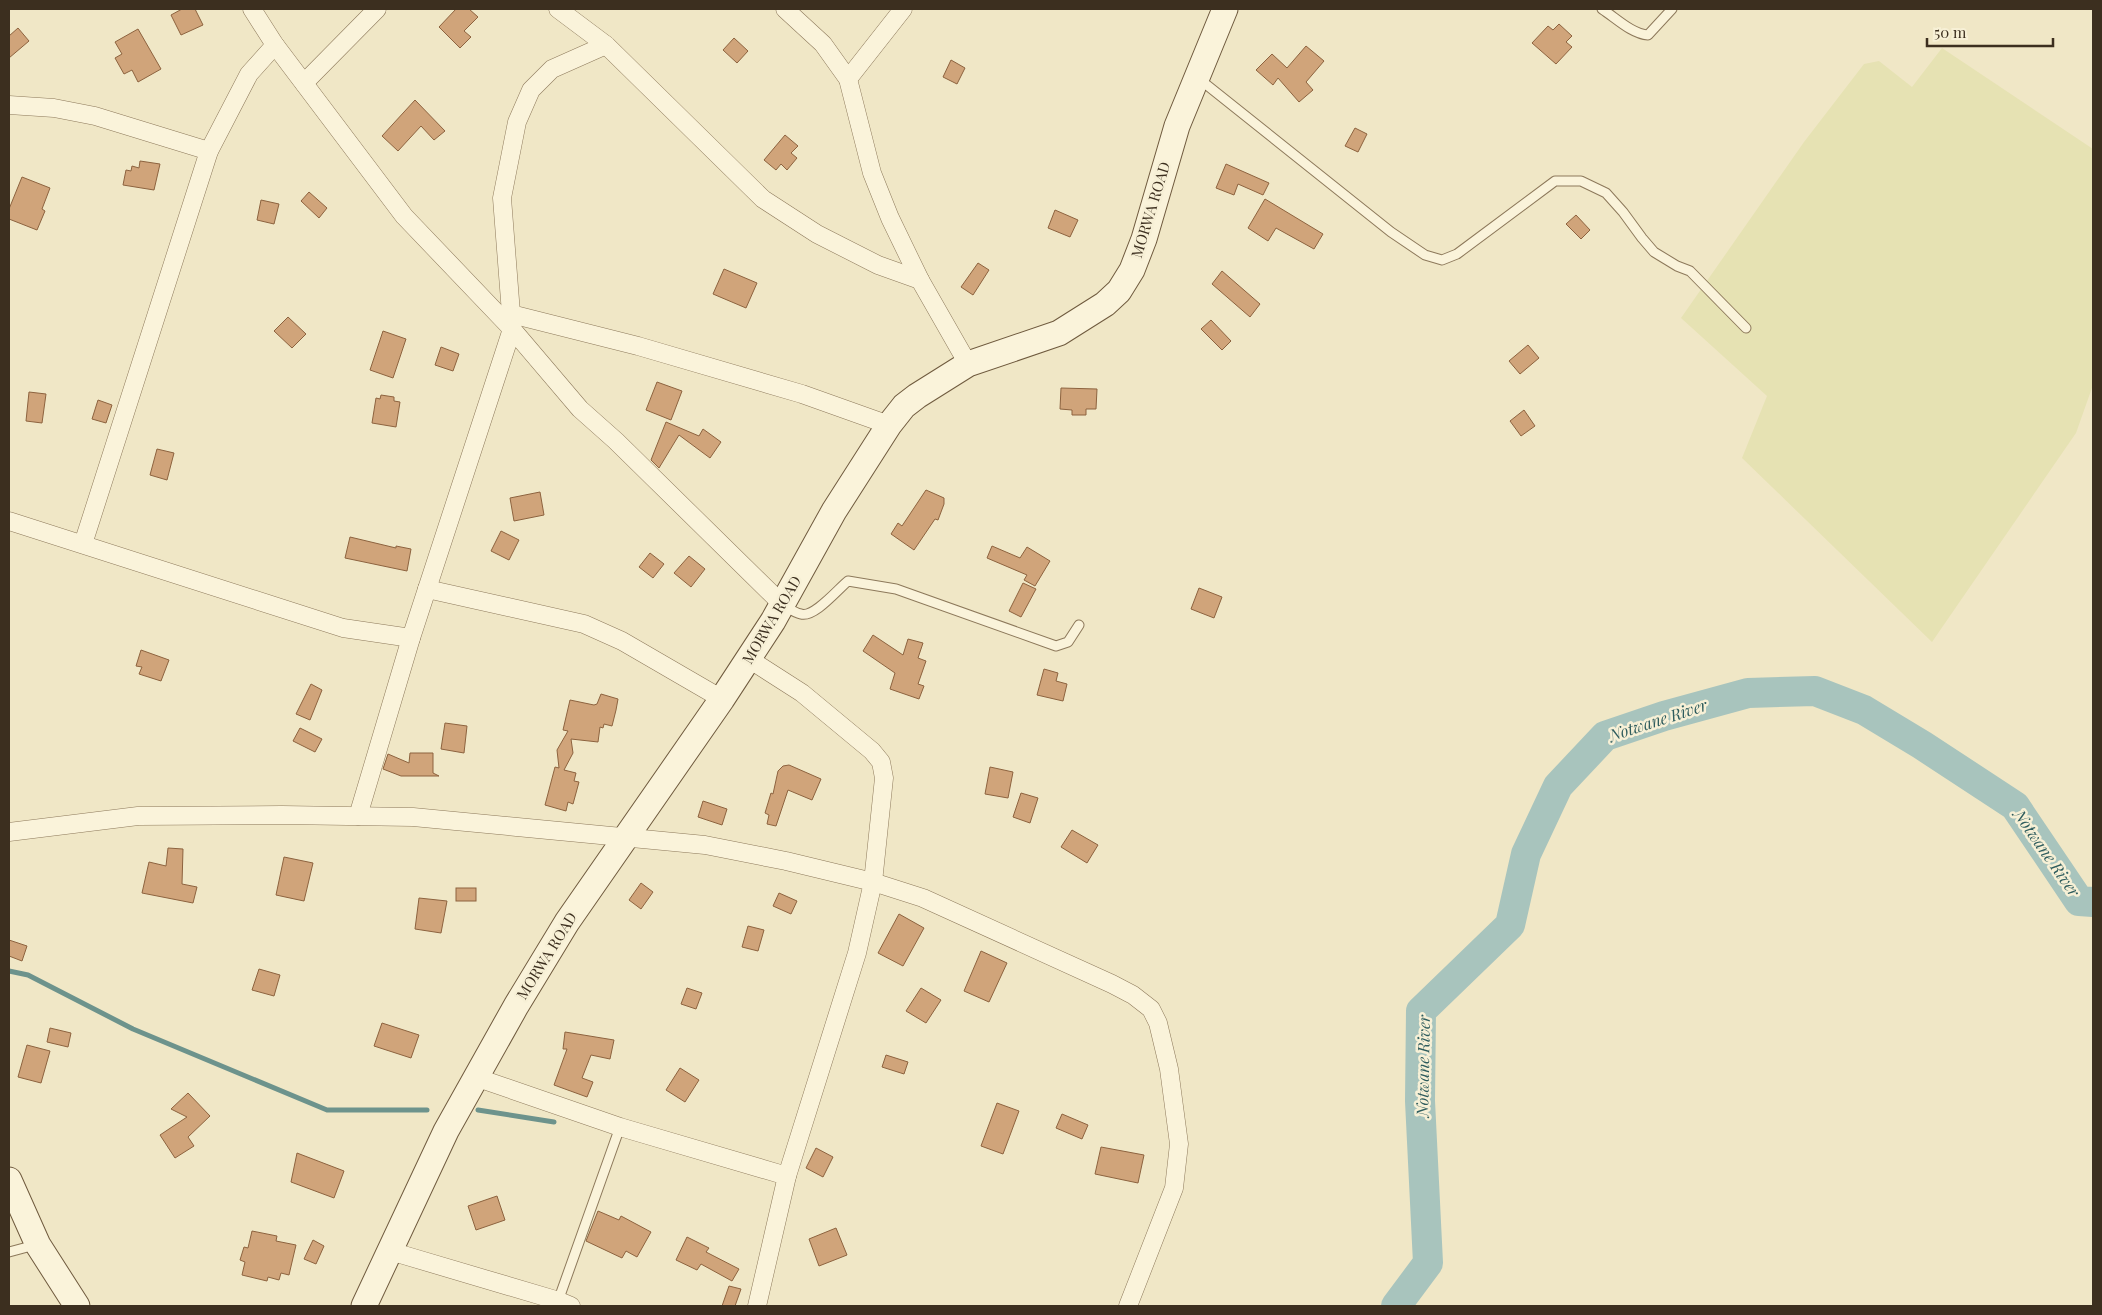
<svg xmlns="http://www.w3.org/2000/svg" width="2102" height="1315" viewBox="0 0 2102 1315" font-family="'Playfair Display',serif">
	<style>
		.farmland { fill: #e6e2b3 }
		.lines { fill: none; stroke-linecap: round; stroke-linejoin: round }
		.stream { stroke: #6d938c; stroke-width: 5 }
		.river { stroke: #a8c4bd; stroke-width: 30 }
		.building { fill: #d0a47a; stroke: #8d633f }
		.service-casing { stroke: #8d795b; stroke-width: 11 }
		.minor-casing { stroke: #8d795b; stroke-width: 19 }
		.secondary-casing { stroke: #6f5a3e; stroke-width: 27 }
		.service { stroke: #faf3da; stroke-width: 9 }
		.minor { stroke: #faf3da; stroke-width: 18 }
		.secondary { stroke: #faf3da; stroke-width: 25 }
		.labels { text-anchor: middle; stroke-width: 5; stroke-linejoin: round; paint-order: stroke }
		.street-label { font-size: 15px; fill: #3c2f1f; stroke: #f7f0d6 }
		.water-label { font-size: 16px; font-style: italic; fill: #2e5c5d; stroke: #f7f0d6 }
	</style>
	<rect width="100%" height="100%" fill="#f0e7c6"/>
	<polygon class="farmland" points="1942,48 2093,149 2093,385 2076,433 1932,642 1742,458 1767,396 1681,318 1804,142 1864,64 1879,61 1912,87"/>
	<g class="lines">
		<g class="stream">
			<polyline points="9,971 28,975 133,1029 327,1110 427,1110"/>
			<polyline points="478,1110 554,1122"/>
		</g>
		<polyline class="river" points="1396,1306 1428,1263 1420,1101 1421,1011 1510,925 1526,854 1558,786 1605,736 1664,716 1748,693 1815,691 1864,710 1922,745 2015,806 2079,901 2093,902"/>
	</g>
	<g class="building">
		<polygon points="182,9 195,9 203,25 181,35 171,15"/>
		<polygon points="456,9 469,9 478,17 464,31 471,37 460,48 439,27"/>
		<polygon points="1559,24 1572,36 1566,42 1572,47 1556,64 1532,43 1548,26 1553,30"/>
		<polygon points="18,28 29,41 9,58 9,36"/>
		<polygon points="138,29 161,69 138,82 132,70 124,74 115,58 122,54 115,42"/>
		<polygon points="734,38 748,51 737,63 723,50"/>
		<polygon points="1306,46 1324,61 1306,82 1313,90 1299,102 1278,78 1273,85 1256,70 1272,54 1287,68"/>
		<polygon points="951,60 965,68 957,84 943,77"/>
		<polygon points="415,100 445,131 434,140 421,126 398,151 382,136"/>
		<polygon points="1355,128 1367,134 1358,152 1345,146"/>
		<polygon points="785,135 798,146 791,153 797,158 787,170 781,164 776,170 764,160"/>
		<polygon points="140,161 160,164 154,190 123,185 126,170 131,171 132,166 139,168"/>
		<polygon points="1226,164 1269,183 1263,195 1238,184 1234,195 1216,188"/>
		<polygon points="22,177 50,188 42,209 45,211 37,230 9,219 9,209"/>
		<polygon points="309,192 327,208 319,218 301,201"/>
		<polygon points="1265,199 1323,234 1314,249 1276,228 1268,241 1248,228"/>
		<polygon points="261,200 279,204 274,224 257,220"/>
		<polygon points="1055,210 1078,220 1070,237 1048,228"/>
		<polygon points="1576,215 1590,230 1581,239 1566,224"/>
		<polygon points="978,263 989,270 973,295 961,287"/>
		<polygon points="724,269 757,283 746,308 713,294"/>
		<polygon points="1222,271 1260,304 1250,317 1212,284"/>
		<polygon points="288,317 306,334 292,348 274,331"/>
		<polygon points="1211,320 1231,341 1222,350 1201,329"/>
		<polygon points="383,331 406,339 393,378 370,370"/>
		<polygon points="1528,345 1539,358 1520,374 1509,361"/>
		<polygon points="441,347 459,354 453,371 435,365"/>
		<polygon points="657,382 682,391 671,420 646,410"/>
		<polygon points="1061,388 1097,389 1096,409 1086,409 1086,415 1072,415 1072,410 1060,409"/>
		<polygon points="29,392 46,394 42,423 26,421"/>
		<polygon points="381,395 394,397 394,401 400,402 396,427 372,423 376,398 380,399"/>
		<polygon points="98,400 112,405 106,423 92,419"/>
		<polygon points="1524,410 1535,426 1521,436 1510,421"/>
		<polygon points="666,422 699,436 703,429 721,442 710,458 679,435 659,468 651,460"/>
		<polygon points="157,449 174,453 167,480 150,475"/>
		<polygon points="926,490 944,498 944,504 938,520 935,519 914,550 891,534 898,523 902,526"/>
		<polygon points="540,492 544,515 514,521 510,498"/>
		<polygon points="501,531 519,540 509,560 491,551"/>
		<polygon points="350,537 396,548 396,546 411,549 407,571 345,558"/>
		<polygon points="992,546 1020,558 1027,547 1050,561 1035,586 1024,580 1027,575 987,558"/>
		<polygon points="650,553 664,564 653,578 639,567"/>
		<polygon points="689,556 705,569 691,587 674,573"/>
		<polygon points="1023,583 1036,589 1021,617 1009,611"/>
		<polygon points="1199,588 1222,597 1214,618 1191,609"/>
		<polygon points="873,635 903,655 908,639 923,643 918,658 926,661 918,684 924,686 919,699 890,689 895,673 863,651"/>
		<polygon points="141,650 169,660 161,681 139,674 142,667 136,666"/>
		<polygon points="1044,669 1058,673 1056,681 1067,684 1063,701 1037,695"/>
		<polygon points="311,684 322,690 310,720 296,714"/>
		<polygon points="601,694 618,699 616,710 612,726 604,724 603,728 600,727 598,742 571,739 573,753 564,770 576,773 574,781 579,782 573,804 568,802 566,811 545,805 555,767 559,768 557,750 568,731 563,730 570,700 594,705 597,704"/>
		<polygon points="445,723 467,726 464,753 441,749"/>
		<polygon points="300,728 322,739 315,752 293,741"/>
		<polygon points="410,753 433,753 433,773 439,776 401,776 383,769 388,754 409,763"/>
		<polygon points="789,765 821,779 812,800 788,790 776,826 767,824 769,815 765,813 771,793 773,794 778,771 783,766"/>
		<polygon points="990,767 1013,772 1008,798 985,794"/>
		<polygon points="1021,793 1038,798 1030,823 1013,817"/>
		<polygon points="703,801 727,809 722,825 698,817"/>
		<polygon points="1072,830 1098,845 1087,863 1061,847"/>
		<polygon points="168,848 183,849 182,884 197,887 193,903 142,893 149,862 166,866"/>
		<polygon points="284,857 313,863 304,901 276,895"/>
		<polygon points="641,883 653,892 641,909 629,900"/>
		<rect x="456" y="888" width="20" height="13"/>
		<polygon points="779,893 797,901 791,914 773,906"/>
		<polygon points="419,898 447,901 441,933 415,929"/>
		<polygon points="899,914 924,928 903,966 878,953"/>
		<polygon points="748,926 764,930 758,951 742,947"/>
		<polygon points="9,940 27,946 22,961 9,956"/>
		<polygon points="981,951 1007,963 989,1002 964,991"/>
		<polygon points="259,969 280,975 274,996 252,990"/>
		<polygon points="687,988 702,993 696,1009 681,1004"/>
		<polygon points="921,988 941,1000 926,1023 906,1011"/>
		<polygon points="382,1023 419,1035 411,1058 374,1046"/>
		<polygon points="50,1028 71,1033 68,1047 47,1042"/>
		<polygon points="565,1032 614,1040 610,1059 591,1055 582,1078 593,1082 587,1097 554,1085 567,1049 563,1049"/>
		<polygon points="27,1045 50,1051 41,1083 18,1077"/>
		<polygon points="886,1055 908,1062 904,1074 882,1067"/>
		<polygon points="680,1068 699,1080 685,1102 666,1090"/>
		<polygon points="188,1093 210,1116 188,1137 194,1146 175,1158 160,1135 187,1117 171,1109"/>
		<polygon points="997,1103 1019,1111 1003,1154 981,1146"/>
		<polygon points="1062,1114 1088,1125 1082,1139 1056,1128"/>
		<polygon points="1101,1147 1144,1155 1138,1183 1095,1174"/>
		<polygon points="816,1148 833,1157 823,1177 806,1168"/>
		<polygon points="297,1153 344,1171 334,1198 291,1182"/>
		<polygon points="497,1196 505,1220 476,1230 468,1206"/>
		<polygon points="598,1211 619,1220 621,1216 651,1232 637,1257 626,1251 622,1258 586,1241"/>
		<polygon points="836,1228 847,1255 819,1266 809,1239"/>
		<polygon points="252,1231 277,1236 276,1241 296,1245 289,1275 281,1273 279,1280 268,1277 267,1281 242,1275 245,1262 240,1260 244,1247 248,1248"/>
		<polygon points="687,1237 709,1248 706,1252 739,1269 732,1281 701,1264 697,1270 676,1260"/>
		<polygon points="313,1240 324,1246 316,1264 304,1259"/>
		<polygon points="729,1286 741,1289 735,1306 722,1306"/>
	</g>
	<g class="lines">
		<defs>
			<g id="service">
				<path d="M1602,9C1616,18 1632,34 1648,35L1672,9"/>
				<polyline points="1198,78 1391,232 1425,255 1442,260 1457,254 1555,181 1581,181 1606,193 1623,212 1642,238 1654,252 1677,266 1690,271 1746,328"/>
				<path d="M783,605C788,608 795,613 801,614C814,618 837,590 848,581L896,589L1056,646L1068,642L1079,625"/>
				<polyline points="9,1252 35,1245"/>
				<polyline points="557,1304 620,1127"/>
			</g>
			<g id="minor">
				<polyline points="252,9 275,45 404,216 512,329"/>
				<polyline points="558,9 606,45 763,199 817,234 878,265 920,280 968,364"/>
				<polyline points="785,9 823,44 848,79 872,173 890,218 920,280"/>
				<polyline points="848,79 903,9"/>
				<polyline points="304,83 377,9"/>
				<polyline points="9,105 54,108 95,116 209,151"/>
				<polyline points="511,314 638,346 802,394 889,425"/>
				<polyline points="512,326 502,198 517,122 531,90 552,69 606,45"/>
				<polyline points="9,521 343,628 411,638"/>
				<polyline points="83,544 209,151 249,74 275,45"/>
				<polyline points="427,589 584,624 622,641 722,699"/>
				<polyline points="749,659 802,693 872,751 881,762 884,778 873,882 857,953 787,1176 757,1306"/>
				<polyline points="358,816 411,638 512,329 580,409 616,441 783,605"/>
				<polyline points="9,832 138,816 282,815 413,817 705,845 786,861 873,882 923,898 1112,984 1133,995 1151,1009 1158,1023 1169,1069 1179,1144 1174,1188 1128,1306"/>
				<polyline points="475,1077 620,1127 787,1176"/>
				<polyline points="390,1251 559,1301 571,1306"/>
			</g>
			<g id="secondary">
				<polyline points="9,1180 38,1245 77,1306"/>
				<polyline points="364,1306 446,1131 516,1006 567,922 722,699 773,621 834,511 889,425 904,406 917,396 968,364 1059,333 1105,304 1119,291 1132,270 1144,239 1177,126 1225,9"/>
			</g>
		</defs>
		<use href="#service" class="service-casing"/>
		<use href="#minor" class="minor-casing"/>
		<use href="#secondary" class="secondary-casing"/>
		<use href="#service" class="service"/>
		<use href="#minor" class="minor"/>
		<use href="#secondary" class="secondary"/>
	</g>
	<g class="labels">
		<g class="street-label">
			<text transform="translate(1151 210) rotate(-73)" y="5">MORWA ROAD</text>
			<text transform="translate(772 620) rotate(-59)" y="5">MORWA ROAD</text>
			<text transform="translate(547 956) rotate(-58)" y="5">MORWA ROAD</text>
		</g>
		<g class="water-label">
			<text transform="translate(1658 720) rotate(-18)" y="6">Notwane River</text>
			<text transform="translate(2047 853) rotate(55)" y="6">Notwane River</text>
			<text transform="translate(1423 1066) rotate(-89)" y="6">Notwane River</text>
		</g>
	</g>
	<rect width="2102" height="1315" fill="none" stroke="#3c2f1f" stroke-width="20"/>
	<path d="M1927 38v8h126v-8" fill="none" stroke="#3c2f1f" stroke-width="2.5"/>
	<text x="1934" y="38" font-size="15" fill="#3c2f1f" stroke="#f7f0d6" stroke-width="4" paint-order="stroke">50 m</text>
</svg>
